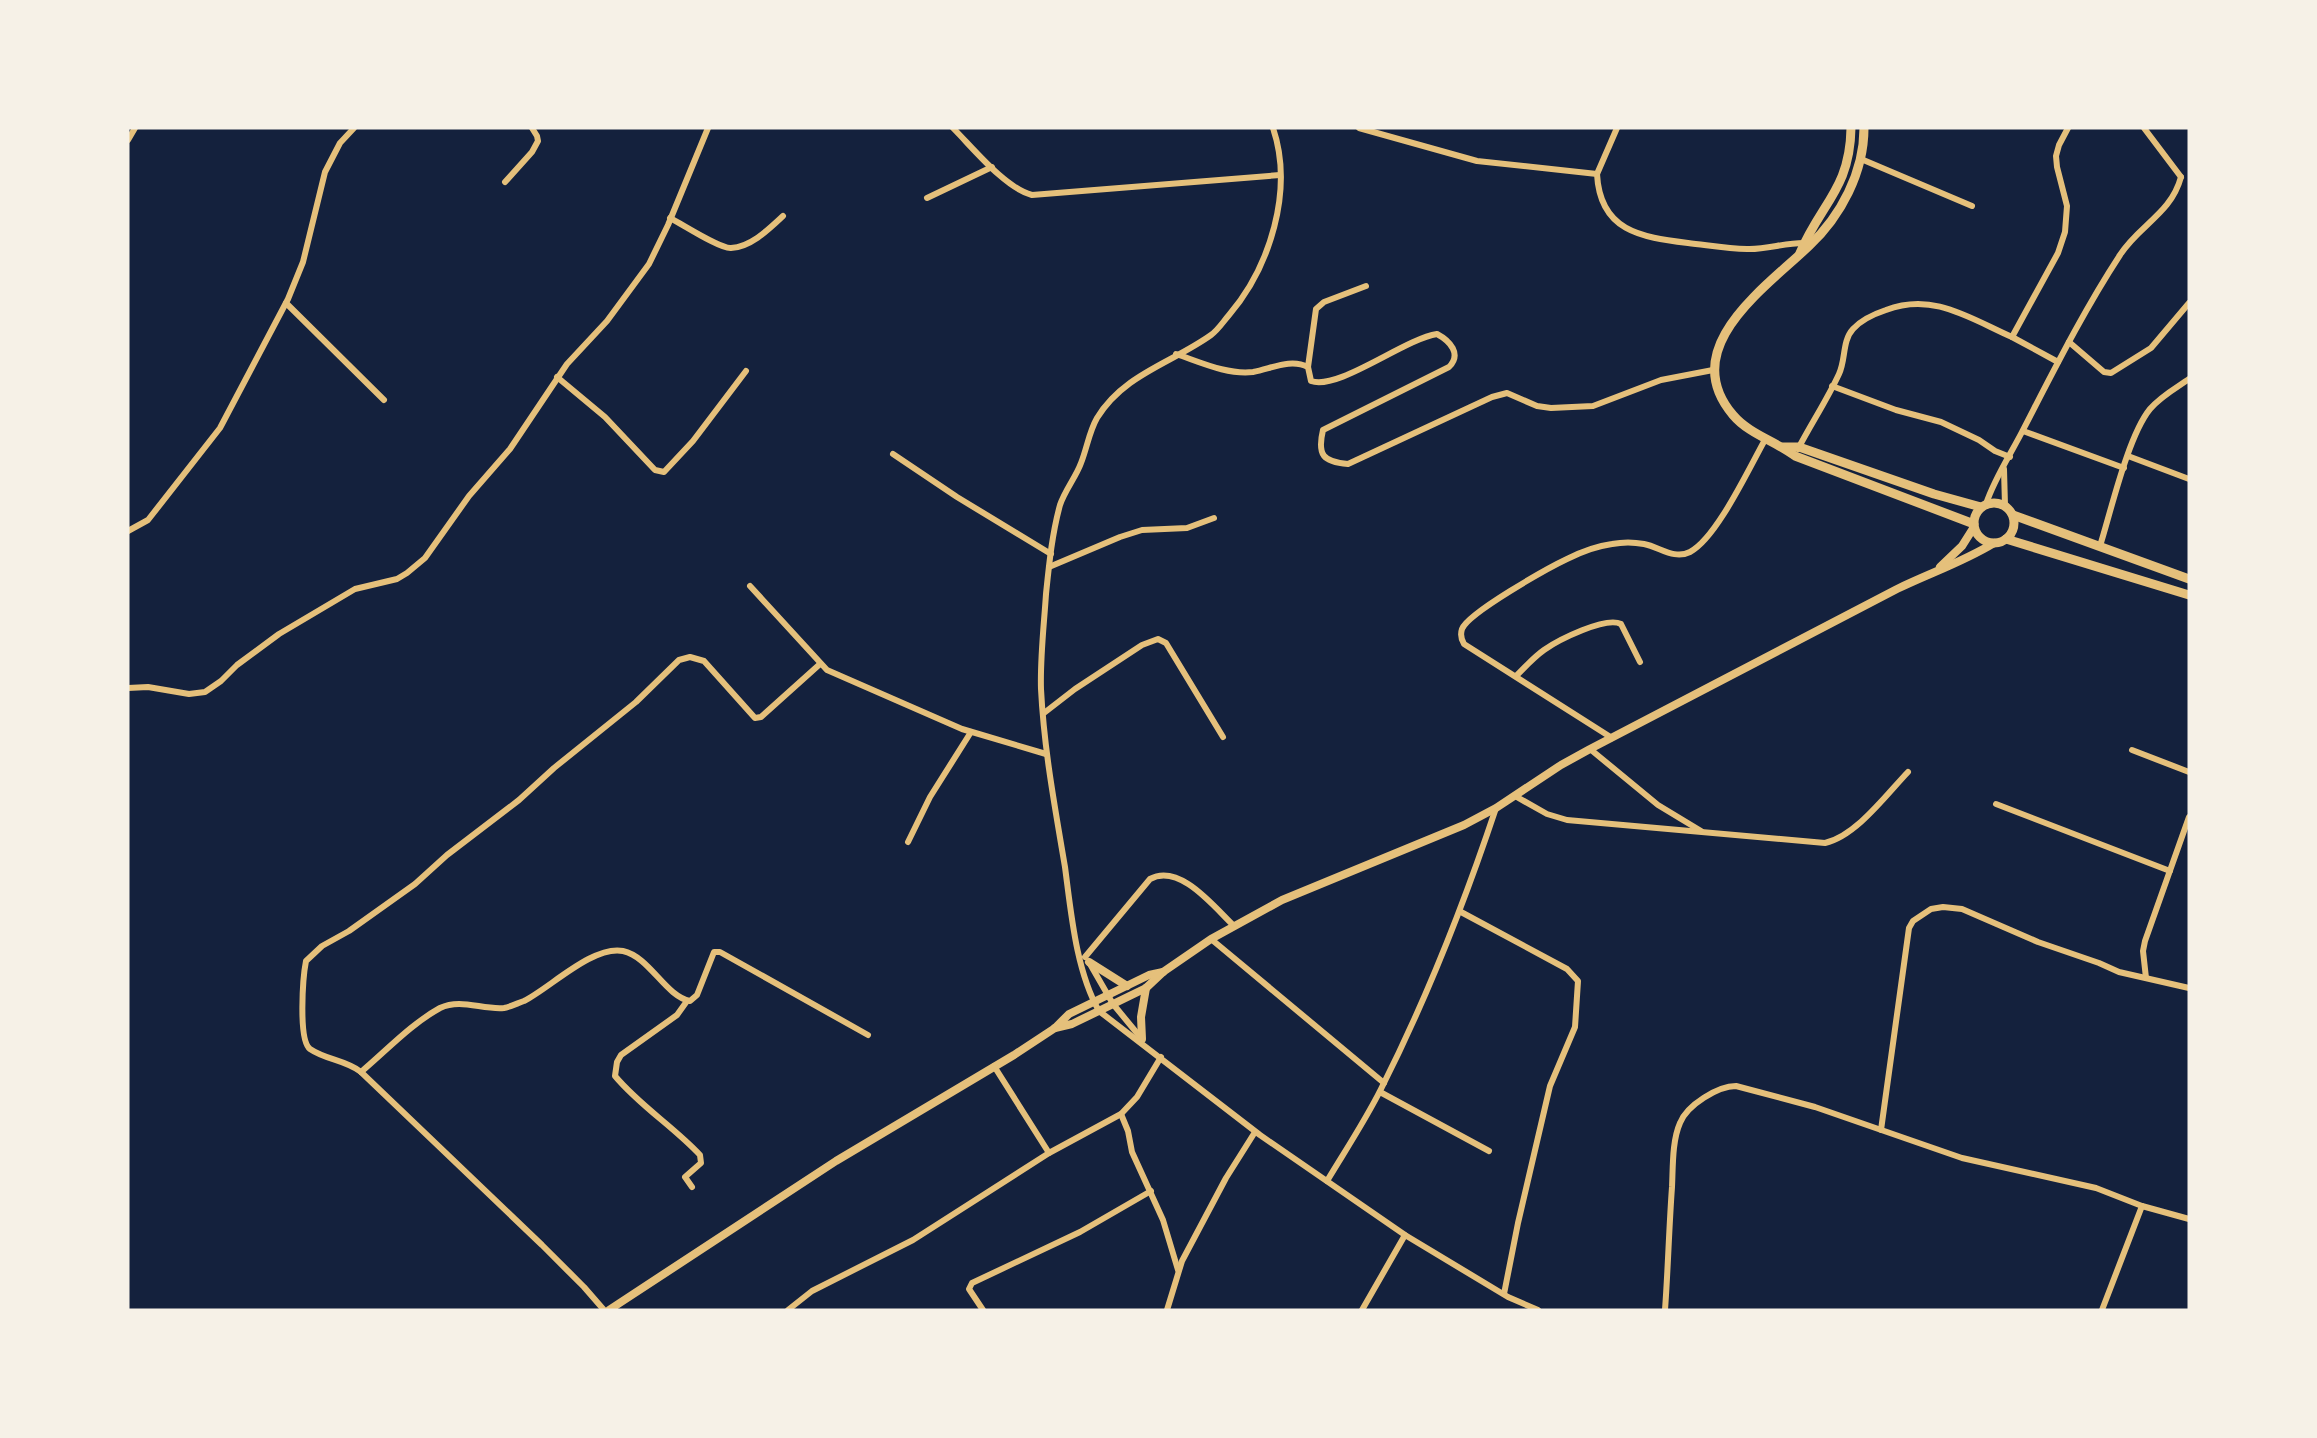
<svg xmlns="http://www.w3.org/2000/svg" width="2317" height="1438" viewBox="0 0 2317 1438" font-family="'Fira Sans Condensed',sans-serif">
	<style>
		.lines { fill: none; stroke-linecap: round; stroke-linejoin: round }
		.minor { stroke: #e5c07b; stroke-width: 6 }
		.tertiary { stroke: #e5c07b; stroke-width: 8 }
		.secondary { stroke: #e5c07b; stroke-width: 9 }
	</style>
	<rect width="100%" height="100%" fill="#14213d"/>
	<g class="lines">
		<g class="minor">
			<path d="M953,128C973,148 1005,188 1032,195L1280,175"/>
			<path d="M1273,128C1294,190 1270,267 1229,315C1223,322 1218,330 1211,335C1172,363 1124,374 1097,418C1089,432 1087,448 1081,463C1076,477 1065,490 1060,505C1052,534 1049,565 1046,594C1044,625 1040,658 1041,689C1044,749 1055,808 1065,867C1071,912 1076,971 1099,1011L1260,1135L1405,1235L1508,1297L1538,1310"/>
			<path d="M1359,128L1477,161L1597,174C1600,231 1640,237 1688,243C1707,245 1727,249 1747,249C1766,250 1787,242 1806,243"/>
			<polyline points="2144,128 2181,177"/>
			<polyline points="128,140 135,128"/>
			<polyline points="1861,159 1972,206"/>
			<polyline points="1597,174 1617,128"/>
			<polyline points="505,182 532,152 538,141 537,136 532,128"/>
			<polyline points="927,198 992,167"/>
			<path d="M670,218C682,224 720,249 731,248C751,247 769,229 783,216"/>
			<polyline points="286,303 384,400"/>
			<polyline points="2069,342 2104,372 2111,373 2151,348 2189,303"/>
			<path d="M1176,354C1200,362 1227,375 1253,372C1271,369 1290,358 1308,367L1311,381C1338,391 1404,339 1437,334C1450,341 1462,354 1449,367L1323,430C1317,455 1323,462 1348,464L1492,397L1507,393L1537,406L1551,408L1593,406L1661,380L1713,370"/>
			<polyline points="2058,362 2012,337 2058,253 2065,232 2067,206 2057,167 2056,156 2059,145 2068,128"/>
			<polyline points="1308,367 1316,309 1324,302 1366,286"/>
			<polyline points="557,377 605,417 655,470 664,472 693,441 746,371"/>
			<polyline points="1832,386 1896,410 1941,422 1979,440 1995,451 2010,457"/>
			<polyline points="2023,431 2124,468"/>
			<path d="M1798,449C1811,424 1827,400 1839,374C1846,359 1842,341 1853,329C1862,319 1874,314 1886,310C1933,292 1969,318 2012,337"/>
			<polyline points="893,454 957,497 1051,554"/>
			<polyline points="2128,456 2189,479"/>
			<polyline points="2004,469 2005,506"/>
			<path d="M1986,504C1995,477 2011,454 2024,428C2054,370 2084,310 2120,255C2139,225 2171,214 2181,177"/>
			<polyline points="128,531 148,520 220,428 288,299 303,262 325,172 340,143 354,128"/>
			<path d="M2100,546C2111,511 2128,436 2150,409C2161,396 2176,388 2189,379"/>
			<polyline points="1049,567 1120,537 1142,530 1187,528 1214,518"/>
			<polyline points="750,586 827,670 962,729 1046,754"/>
			<path d="M1516,676C1525,667 1534,657 1544,650C1558,640 1606,616 1621,624L1640,662"/>
			<polyline points="128,688 148,687 189,694 205,692 221,681 237,665 279,634 355,589 397,579 407,573 425,558 469,496 510,449 567,364 607,321 649,264 668,225 708,128"/>
			<polyline points="1044,713 1075,689 1142,645 1158,639 1166,643 1223,737"/>
			<path d="M1612,738L1464,644C1461,639 1460,635 1462,629C1468,613 1548,568 1567,559C1581,552 1597,546 1612,544C1622,542 1634,542 1644,544C1660,547 1674,560 1690,552C1717,538 1750,466 1766,438"/>
			<polyline points="1590,749 1658,805 1701,831"/>
			<polyline points="2132,750 2189,772"/>
			<path d="M1515,796L1547,814L1567,820L1825,843C1856,836 1886,795 1908,772"/>
			<polyline points="1996,804 2170,871"/>
			<polyline points="908,842 930,797 971,732"/>
			<polyline points="1461,912 1567,969 1578,981 1575,1027 1550,1086 1518,1223 1504,1294"/>
			<polyline points="1211,939 1384,1083"/>
			<path d="M1085,957L1150,879C1180,863 1214,907 1234,926"/>
			<polyline points="1090,964 1113,1004 1141,1038"/>
			<polyline points="2146,978 2143,951 2145,941 2189,817"/>
			<path d="M687,1001L677,1015L621,1055L617,1062L615,1076C640,1106 674,1127 700,1155L701,1163L685,1177L692,1187"/>
			<polyline points="994,1066 1049,1153"/>
			<path d="M361,1072C386,1051 411,1024 440,1008C461,998 482,1010 504,1008C510,1007 518,1003 524,1001C550,988 593,945 623,951C650,957 665,996 690,1001L697,995L714,952H720L868,1035"/>
			<polyline points="1380,1092 1489,1151"/>
			<polyline points="1121,1114 1128,1131 1132,1152 1163,1220 1178,1270"/>
			<polyline points="1881,1130 1909,928 1913,921 1931,909 1943,907 1962,909 2038,942 2099,963 2119,972 2189,988"/>
			<path d="M1327,1181C1345,1151 1365,1121 1381,1089C1427,998 1464,904 1496,808"/>
			<polyline points="2142,1206 2189,1219"/>
			<path d="M604,1310L584,1287L542,1245L361,1072C346,1060 326,1060 310,1049C298,1040 303,976 306,961L322,946L349,931L415,884L447,855L519,800L554,768L636,702L679,660L690,657L704,661L755,718L761,717L820,664"/>
			<polyline points="788,1310 812,1291 913,1240 1049,1153 1121,1114 1137,1097 1161,1057"/>
			<polyline points="983,1310 969,1289 972,1283 1080,1232 1151,1191"/>
			<polyline points="1167,1310 1182,1261 1226,1178 1255,1132"/>
			<polyline points="1362,1310 1405,1235"/>
			<path d="M1665,1310C1668,1269 1669,1228 1672,1187C1673,1167 1672,1141 1680,1123C1687,1105 1718,1086 1736,1086L1815,1107L1962,1158L2096,1188L2142,1206L2102,1310"/>
		</g>
		<g class="tertiary">
			<polyline points="1940,567 1962,546 1974,527"/>
			<polyline points="1089,962 1127,986"/>
			<path d="M1055,1028L1072,1024L1146,988L1163,972L1211,939L1282,900L1464,825L1496,808L1561,765L1590,749L1897,589C1930,573 1963,562 1994,543"/>
			<polyline points="1142,1039 1141,1017 1146,988"/>
			<polyline points="609,1310 836,1161 1014,1055 1055,1028 1069,1014 1149,975 1163,972"/>
		</g>
		<g class="secondary">
			<path d="M1864,128C1864,172 1841,216 1809,246C1765,288 1676,348 1733,415C1749,434 1775,441 1795,456L1974,524"/>
			<path d="M1800,253C1821,203 1850,189 1851,128"/>
			<polyline points="1783,447 1799,447 1934,494 1981,507"/>
			<circle cx="1994" cy="523" r="20"/>
			<polyline points="2013,515 2189,579"/>
			<polyline points="2006,539 2189,595"/>
		</g>
	</g>
	<rect width="2317" height="1438" fill="none" stroke="#f6f1e7" stroke-width="259"/>
</svg>
